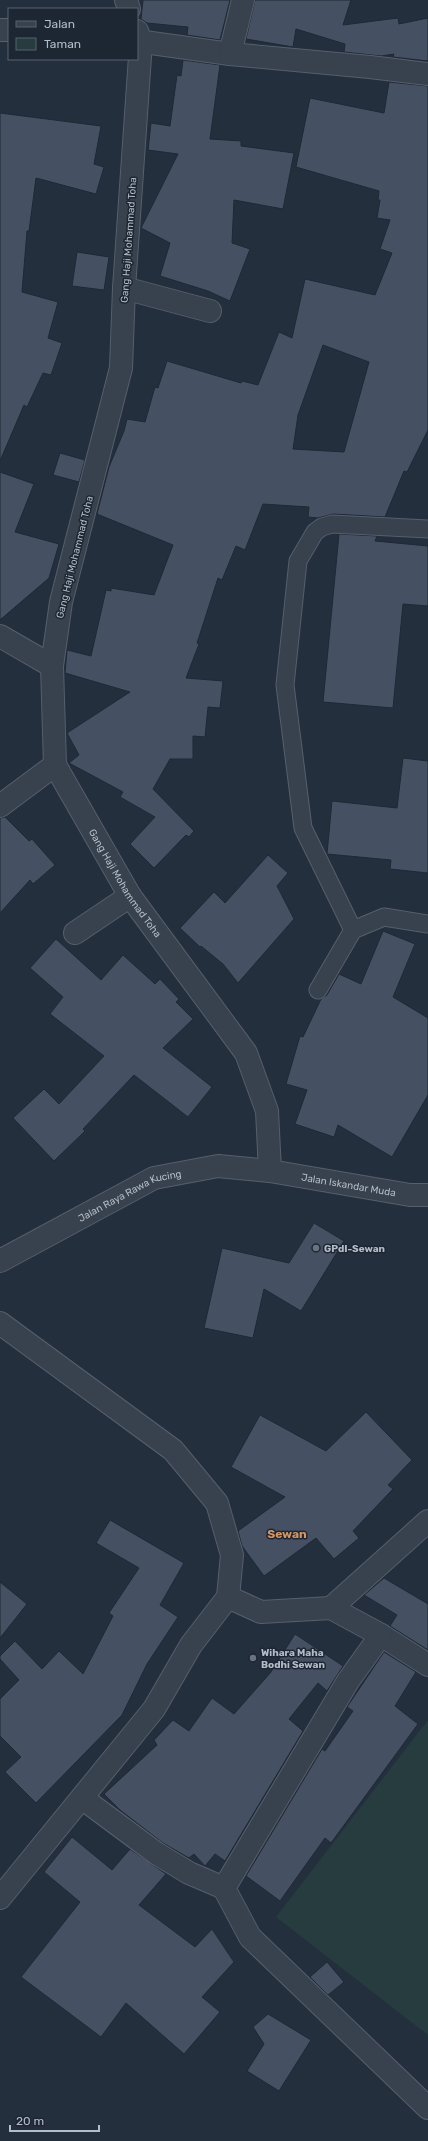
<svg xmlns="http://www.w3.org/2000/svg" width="428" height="2141" viewBox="0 0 428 2141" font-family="Rubik,sans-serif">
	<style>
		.green { fill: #263c3f }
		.building { fill: #455162; stroke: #1f2835; fill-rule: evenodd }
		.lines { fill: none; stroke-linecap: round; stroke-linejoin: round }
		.service-casing { stroke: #565f6c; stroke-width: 19 }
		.minor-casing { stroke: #565f6c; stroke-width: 24 }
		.tertiary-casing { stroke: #565f6c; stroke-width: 24 }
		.service { stroke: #38414e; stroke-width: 17 }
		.minor { stroke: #38414e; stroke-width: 22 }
		.tertiary { stroke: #38414e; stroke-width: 22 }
		.worship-dot { fill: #6b7280; stroke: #1d2633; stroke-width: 1.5 }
		.labels { text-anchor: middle; stroke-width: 3; stroke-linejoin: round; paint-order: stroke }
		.street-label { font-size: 10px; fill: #b4bcc9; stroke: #1d2633 }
		.poi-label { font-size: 10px; font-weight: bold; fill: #b4bcc9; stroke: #1d2633; text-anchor: start }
		.quarter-label { font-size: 12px; font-weight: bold; fill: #d59563; stroke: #1d2633 }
	</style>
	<rect width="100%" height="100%" fill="#242f3e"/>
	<polygon class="green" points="428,1720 428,2035 276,1917"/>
	<g class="building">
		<polygon points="143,0 230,0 220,40 187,35 188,27 147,23 141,19"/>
		<polygon points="255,0 351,0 343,25 398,18 399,24 428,18 428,61 393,57 394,54 381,56 344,52 345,44 296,29 293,47 246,39"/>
		<polygon points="183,60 220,65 210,139 241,141 241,146 294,153 283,209 234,200 232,243 250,249 230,301 208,291 160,276 170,243 141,228 178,154 148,150 151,123 170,126 177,75 181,76"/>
		<path d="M389,82L428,86V430L407,472L404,471L385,517L333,514L318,518L308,517L309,507L263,504L245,550L236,546L222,580L218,578L197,643L199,644L186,678L223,681L220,708L208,707L205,737L193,736V759H170L153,789L194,831L189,837L186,835L154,868L130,844L155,817L120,797L123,792L69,763L79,755L67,733L130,692L65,673L67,650L91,656L106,590L111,591V588L154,595L173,545L97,514L109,467L124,431L127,419L145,422L155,387L158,388L167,361L241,383L242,381L258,385L279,332L292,338L305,279L375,295L392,253L380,249L390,220L377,218L380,200H378L379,191L296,167L310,98L384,113ZM323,345L369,362L344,452L293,449L298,415Z"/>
		<polygon points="0,113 101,126 94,164 104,167 96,194 36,178 29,231 27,231 22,292 58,302 48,338 62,343 51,375 43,373 27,407 24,405 0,461"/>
		<polygon points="77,252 109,257 104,290 72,286"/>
		<polygon points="60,453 85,460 79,482 53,475"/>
		<polygon points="0,472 34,484 15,532 59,544 49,578 0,620"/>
		<polygon points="339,534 377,536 375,541 428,546 428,606 403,604 393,708 323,702"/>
		<polygon points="403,758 428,761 428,873 390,869 391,860 327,854 332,801 397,808"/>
		<polygon points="5,817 29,841 32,839 55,865 33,884 30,880 0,913 0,818"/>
		<polygon points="268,855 288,873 277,886 294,919 238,983 223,964 201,946 200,947 180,928 214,892 225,903"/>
		<polygon points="383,931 415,944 393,997 428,1018 428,1095 392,1157 338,1125 334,1137 295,1124 307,1090 286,1084 300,1036 303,1037 321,999 327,995 339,974 361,984"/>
		<polygon points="56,939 101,980 123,955 155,984 160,979 179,999 176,1002 193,1019 163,1048 212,1087 188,1117 134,1075 83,1129 85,1131 54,1161 13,1118 44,1089 59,1104 104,1056 50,1014 63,997 30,968"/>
		<polygon points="314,1223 344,1241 301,1311 264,1289 253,1338 204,1328 222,1248 289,1263"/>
		<polygon points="366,1412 412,1460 388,1485 393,1489 353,1531 359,1538 334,1559 316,1538 264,1576 242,1546 238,1531 285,1497 231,1467 260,1415 326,1451"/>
		<polygon points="110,1520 184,1563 160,1605 178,1617 147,1664 122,1715 36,1803 5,1772 21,1757 0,1736 0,1699 19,1680 0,1659 0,1656 15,1641 42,1669 59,1651 83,1674 113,1616 109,1613 139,1568 96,1543"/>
		<polygon points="384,1578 428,1604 428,1650 390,1626 397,1615 364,1595"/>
		<polygon points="0,1582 27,1604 0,1638"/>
		<polygon points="295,1634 343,1666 327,1691 318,1683 289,1719 303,1731 225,1861 215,1854 205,1866 194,1854 189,1858 163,1843 120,1810 104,1794 157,1745 154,1740 173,1720 189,1731 212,1698 234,1714 271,1672"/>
		<polygon points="384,1652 416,1672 395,1706 418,1724 331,1843 325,1838 280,1901 246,1876 322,1749 325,1751 353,1711 347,1707"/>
		<polygon points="72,1837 112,1870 130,1849 166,1874 139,1905 195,1947 212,1929 234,1962 202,1997 220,2012 184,2054 126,2003 101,2037 21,1977 80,1902 44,1872"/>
		<polygon points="327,1962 344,1982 328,1995 310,1977"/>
		<polygon points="268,2014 311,2040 279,2091 247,2071 264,2044 253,2027"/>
	</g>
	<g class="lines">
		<defs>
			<g id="service">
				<polyline points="353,930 303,828 285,685 298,561 315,532 322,527 332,524 428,529"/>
				<polyline points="318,990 353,930 384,917 428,924"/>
			</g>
			<g id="minor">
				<polyline points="126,0 129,9"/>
				<polyline points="0,30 9,30"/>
				<path id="s1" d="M137,31L141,42L124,288L121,368L61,602L52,666L55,765L130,896L246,1053L267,1111L270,1171"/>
				<polyline points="137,41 230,54 370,67 428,74"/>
				<polyline points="230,54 243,0"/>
				<polyline points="124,288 210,311"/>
				<polyline points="0,636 52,666"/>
				<polyline points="0,806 55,765"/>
				<polyline points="75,933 130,896"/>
				<polyline points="0,1323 173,1450 217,1503 232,1555 228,1597 191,1645 154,1709 0,1898"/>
				<polyline points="228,1597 261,1612 331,1608 381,1635 428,1665"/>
				<polyline points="331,1608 428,1521"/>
				<polyline points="381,1635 348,1681 224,1888 250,1937 428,2108"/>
				<polyline points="82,1798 156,1853 189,1873 224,1888"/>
			</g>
			<g id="tertiary">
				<path id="s2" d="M0,1261L154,1178L218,1166L270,1171L410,1195H428"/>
			</g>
		</defs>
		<use href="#service" class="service-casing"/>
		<use href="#minor" class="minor-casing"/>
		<use href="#tertiary" class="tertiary-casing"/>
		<use href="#service" class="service"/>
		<use href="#minor" class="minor"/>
		<use href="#tertiary" class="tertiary"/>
	</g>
	<g class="worship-dot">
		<circle cx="316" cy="1248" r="4"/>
		<circle cx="253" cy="1658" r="4"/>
	</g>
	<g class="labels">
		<g class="street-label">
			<text transform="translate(128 240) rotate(-86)" y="4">Gang Haji Mohammad Toha</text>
			<text transform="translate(74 557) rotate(-76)" y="4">Gang Haji Mohammad Toha</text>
			<text dy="4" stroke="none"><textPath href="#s1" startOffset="881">Gang Haji Mohammad Toha</textPath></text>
			<text dy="4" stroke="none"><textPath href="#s2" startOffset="372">Jalan Iskandar Muda</textPath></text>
			<text dy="4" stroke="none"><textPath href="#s2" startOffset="146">Jalan Raya Rawa Kucing</textPath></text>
		</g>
		<g class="poi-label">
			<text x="324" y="1252">GPdI-Sewan</text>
			<text x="261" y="1656">Wihara Maha<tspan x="261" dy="12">Bodhi Sewan</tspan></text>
		</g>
		<g class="quarter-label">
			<text x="287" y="1538">Sewan</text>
		</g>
	</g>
	<rect x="8" y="8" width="130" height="52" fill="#1d2633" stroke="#59626f"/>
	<rect x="16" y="21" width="20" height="6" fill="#38414e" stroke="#59626f"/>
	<text x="44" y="28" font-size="12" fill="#b4bcc9">Jalan</text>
	<rect x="16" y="38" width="20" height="12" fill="#263c3f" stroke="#59626f"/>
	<text x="44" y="48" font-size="12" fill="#b4bcc9">Taman</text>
	<path d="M10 2125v6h89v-6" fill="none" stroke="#b4bcc9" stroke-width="2"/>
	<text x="16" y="2125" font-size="12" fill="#b4bcc9" stroke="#1d2633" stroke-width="3" paint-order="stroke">20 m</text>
</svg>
